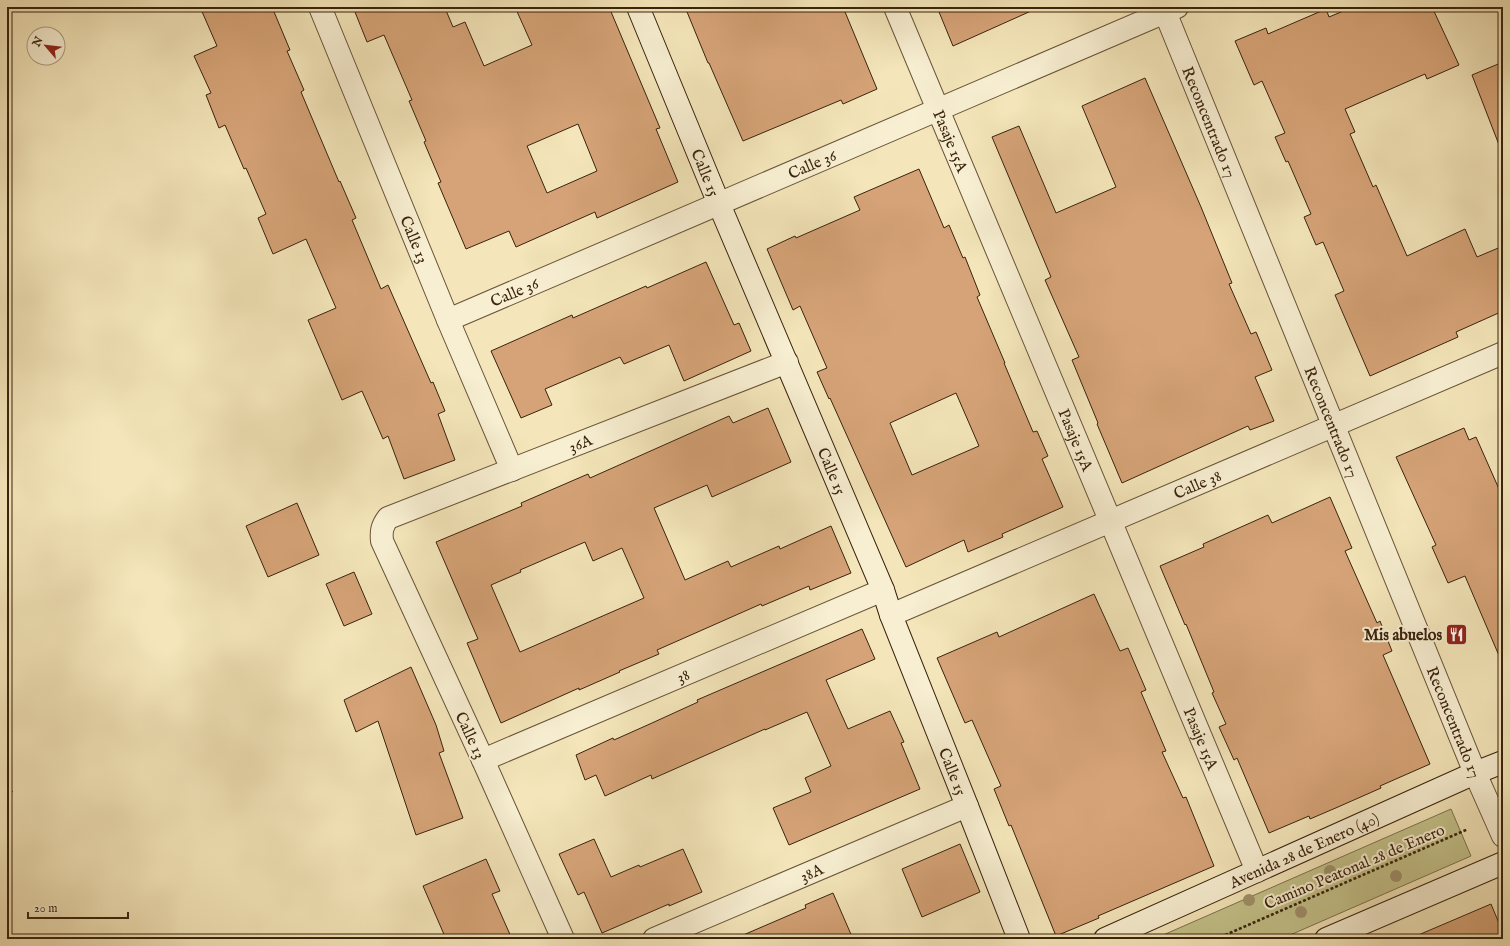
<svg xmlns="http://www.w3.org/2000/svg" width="1510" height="946" viewBox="0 0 1510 946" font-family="'IM FELL English',serif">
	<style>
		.green { fill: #c4c28a; stroke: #7e724c }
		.building { fill: #d5a377; stroke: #39230d; fill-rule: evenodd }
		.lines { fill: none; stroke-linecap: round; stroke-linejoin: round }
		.street-casing { stroke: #685438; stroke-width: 24 }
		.secondary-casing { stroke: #39230d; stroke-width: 24 }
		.path { stroke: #39230d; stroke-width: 2.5; stroke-dasharray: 3 2; stroke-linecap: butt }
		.street { stroke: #f8efd2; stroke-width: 22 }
		.secondary { stroke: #f8efd2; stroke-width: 22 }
		.tree { fill: #a0916c }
		.labels { text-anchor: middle; stroke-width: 4; stroke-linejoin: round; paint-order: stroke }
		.street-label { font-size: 16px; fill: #39230d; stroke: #f8efd2 }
		.poi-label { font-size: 16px; font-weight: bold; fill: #39230d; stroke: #f8efd2; text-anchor: end }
	</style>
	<rect width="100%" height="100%" fill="#f4e6ba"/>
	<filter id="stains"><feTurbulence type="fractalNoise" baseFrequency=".005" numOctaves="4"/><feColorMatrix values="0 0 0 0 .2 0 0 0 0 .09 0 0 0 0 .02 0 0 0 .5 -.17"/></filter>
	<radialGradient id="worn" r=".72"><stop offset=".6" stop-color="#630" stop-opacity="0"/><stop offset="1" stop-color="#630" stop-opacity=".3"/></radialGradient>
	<polygon class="green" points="1451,809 1471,856 1281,939 1154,939"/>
	<g class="building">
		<polygon points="200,7 272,7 290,50 287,51 304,90 301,92 339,182 340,181 356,218 352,220 381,289 388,285 431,383 433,382 445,411 438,414 455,460 404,479 388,436 383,439 362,391 342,400 308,320 336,308 306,239 273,254 258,218 266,214 246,168 244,169 225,125 219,128 206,95 211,93 194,56 217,46"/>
		<path d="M353,7H447L445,8L453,27L465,22L484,66L532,45L515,7H609L660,128L656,129L678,182L597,218L595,212L516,247L509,231L466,249L438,183L441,182L424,142L426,141L409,101L412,100L384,35L367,42ZM578,124L597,171L547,193L527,146Z"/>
		<polygon points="685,7 843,7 877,89 843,104 841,100 743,141 709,63 708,63"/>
		<polygon points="937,7 1040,7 953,46"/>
		<polygon points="1353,7 1432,7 1459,65 1427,79 1425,74 1345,109 1355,132 1350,134 1373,187 1376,185 1407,256 1465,229 1477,257 1503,246 1503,311 1456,332 1458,337 1370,376 1335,295 1344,291 1323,242 1316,245 1304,217 1311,214 1288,161 1286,162 1275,137 1285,133 1262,81 1254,85 1235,41 1266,28 1268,34 1326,9 1329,17"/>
		<polygon points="1503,62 1503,150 1501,150 1472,75"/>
		<polygon points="1145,78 1201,207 1232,283 1229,284 1251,334 1256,332 1272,370 1255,377 1274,421 1250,430 1248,426 1122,483 1097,424 1098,423 1072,360 1079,357 1045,280 1051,277 992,137 1019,126 1056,213 1116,187 1082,106"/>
		<path d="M919,169L944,228L949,225L963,258L965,257L980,295L977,297L1005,363H1004L1033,432L1037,431L1048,456L1042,459L1063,507L1002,534L1003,537L968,552L964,540L906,567L830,398L829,399L817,372L827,368L800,306L793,310L767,249L795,236L796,238L860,210L854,197ZM956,393L979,446L912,475L890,423Z"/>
		<polygon points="706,262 734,325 739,323 751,351 684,381 669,345 624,364 620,357 545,389 552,405 521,418 491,351 572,315 573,318 646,286 647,288"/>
		<path d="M768,408L791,462L712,497L707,485L654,508L685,580L728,561L731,567L779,546L780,549L831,526L851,573L810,590L809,586L762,606L761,604L657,650L659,654L619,671L620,672L579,690V688L501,723L467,643L478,639L436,542L522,506L521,503L588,474L590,478L729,416L733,423ZM585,542L593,561L622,548L644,598L520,652L491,585L521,572L520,570Z"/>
		<polygon points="1464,428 1469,440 1476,437 1503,498 1503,665 1465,576 1448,583 1432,547 1436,545 1396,457"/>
		<polygon points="1330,497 1352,548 1345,551 1377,623 1380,621 1392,651 1383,655 1430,764 1380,786 1381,788 1338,807 1310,819 1309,816 1269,833 1237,758 1234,760 1219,727 1226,724 1212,693 1214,692 1186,624 1185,625 1160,566 1204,547 1203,544 1268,515 1272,523"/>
		<polygon points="297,503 319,555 268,577 246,526"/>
		<polygon points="354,572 372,614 344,626 326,584"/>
		<polygon points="1094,594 1120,651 1128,648 1146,690 1141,692 1166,751 1162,752 1183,798 1186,797 1214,866 1098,916 1099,918 1056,936 1011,825 1009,826 994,789 1001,786 972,720 965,723 937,658 997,632 999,637"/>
		<polygon points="862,629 875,659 826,680 848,729 890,711 904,742 901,743 920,789 789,845 773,808 811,792 805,778 831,766 807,712 765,730 765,729 652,779 651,775 605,796 596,775 585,780 576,755 613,738 614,740 652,723 698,702 697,700"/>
		<polygon points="411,667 436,725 444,751 439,753 463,818 416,835 378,721 356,732 344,700"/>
		<polygon points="594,839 611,877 639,865 640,867 683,849 702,892 669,906 669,904 602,933 584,892 578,895 559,854"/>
		<polygon points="960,844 980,892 922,917 902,869"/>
		<polygon points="486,859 500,891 492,894 512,939 446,939 423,886"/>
		<polygon points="833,893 853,939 734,939 806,908 805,905"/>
		<polygon points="1491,904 1503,933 1503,939 1409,939"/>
	</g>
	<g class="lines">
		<defs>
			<g id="street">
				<path id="s1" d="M320,7L448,320L512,470"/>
				<path id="s2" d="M895,7L1257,871"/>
				<path id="s3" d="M1163,7L1475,773L1503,836"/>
				<path id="s4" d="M448,320L1177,7"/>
				<path id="s5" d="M891,615L1503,353"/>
				<path id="s6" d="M483,760L883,590"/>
				<path id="s7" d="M563,939L483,760L382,541C381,531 382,526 388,518L787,362"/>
				<path id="s8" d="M654,939L967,806"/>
			</g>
			<g id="secondary">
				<path id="s9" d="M638,7L719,204L883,590L891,615L967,806L1019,939"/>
				<path id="s10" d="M1105,939L1475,773L1503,762"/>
				<polyline points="1326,939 1503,863"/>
			</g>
		</defs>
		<use href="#street" class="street-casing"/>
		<use href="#secondary" class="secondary-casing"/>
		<g class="path">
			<polyline points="7,782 12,790 7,800"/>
			<polyline points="1216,939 1468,829"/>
		</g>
		<use href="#street" class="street"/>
		<use href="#secondary" class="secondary"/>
	</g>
	<g class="tree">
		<circle cx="1330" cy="871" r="6"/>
		<circle cx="1396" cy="876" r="6"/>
		<circle cx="1249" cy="900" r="6"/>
		<circle cx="1301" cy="912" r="6"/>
	</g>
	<defs>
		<symbol id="restaurant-square" viewBox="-11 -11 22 22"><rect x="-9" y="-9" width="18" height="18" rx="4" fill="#8f2418" stroke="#f8efd2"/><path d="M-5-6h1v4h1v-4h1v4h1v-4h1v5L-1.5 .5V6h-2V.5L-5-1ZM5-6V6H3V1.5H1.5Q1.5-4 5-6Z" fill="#fff"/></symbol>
	</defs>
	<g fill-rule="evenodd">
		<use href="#restaurant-square" x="1444" y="622" width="25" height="25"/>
	</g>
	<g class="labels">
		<g class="street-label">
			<text dy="6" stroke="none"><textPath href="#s3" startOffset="124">Reconcentrado 17</textPath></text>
			<text dy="6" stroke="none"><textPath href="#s2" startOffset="145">Pasaje 15A</textPath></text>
			<text dy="6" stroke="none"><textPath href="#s4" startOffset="396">Calle 36</textPath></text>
			<text dy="6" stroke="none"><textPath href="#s9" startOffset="179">Calle 15</textPath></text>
			<text dy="6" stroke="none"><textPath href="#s1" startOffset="251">Calle 13</textPath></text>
			<text dy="6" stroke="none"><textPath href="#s4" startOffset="72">Calle 36</textPath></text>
			<text dy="6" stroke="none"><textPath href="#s3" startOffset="448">Reconcentrado 17</textPath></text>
			<text dy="6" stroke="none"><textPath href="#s2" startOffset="469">Pasaje 15A</textPath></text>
			<text dy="6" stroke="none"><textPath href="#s7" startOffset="668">36A</textPath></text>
			<text dy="6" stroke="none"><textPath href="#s9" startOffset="503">Calle 15</textPath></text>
			<text dy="6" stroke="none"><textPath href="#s5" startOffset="333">Calle 38</textPath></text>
			<text dy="6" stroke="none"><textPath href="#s6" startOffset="217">38</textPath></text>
			<text dy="6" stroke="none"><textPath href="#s3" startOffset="772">Reconcentrado 17</textPath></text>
			<text transform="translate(471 735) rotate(65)" y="6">Calle 13</text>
			<text dy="6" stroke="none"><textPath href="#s2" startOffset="793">Pasaje 15A</textPath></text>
			<text dy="6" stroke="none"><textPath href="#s9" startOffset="827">Calle 15</textPath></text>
			<text dy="6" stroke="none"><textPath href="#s10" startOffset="218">Avenida 28 de Enero (40)</textPath></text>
			<text transform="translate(1354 866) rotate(-23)" y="6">Camino Peatonal 28 de Enero</text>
			<text dy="6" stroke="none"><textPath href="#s8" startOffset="171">38A</textPath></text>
		</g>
		<g class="poi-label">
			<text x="1442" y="640">Mis abuelos</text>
		</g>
	</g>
	<rect width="1510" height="946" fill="none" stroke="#f4e6ba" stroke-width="24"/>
	<rect x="8" y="8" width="1494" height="930" fill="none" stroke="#39230d" stroke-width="2"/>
	<rect x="12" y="12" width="1486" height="922" fill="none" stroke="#39230d"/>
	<g transform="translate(46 46) rotate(298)"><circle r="19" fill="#f8efd2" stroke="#ac9d83"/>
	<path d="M0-3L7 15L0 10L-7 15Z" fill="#8f2418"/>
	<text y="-6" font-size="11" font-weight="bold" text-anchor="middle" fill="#39230d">N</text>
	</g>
	<path d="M28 912v6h100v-6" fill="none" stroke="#39230d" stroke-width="2"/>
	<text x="34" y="912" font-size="12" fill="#39230d" stroke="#f8efd2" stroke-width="3" paint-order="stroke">20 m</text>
	<rect width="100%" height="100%" filter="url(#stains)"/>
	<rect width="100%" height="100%" fill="url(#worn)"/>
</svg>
